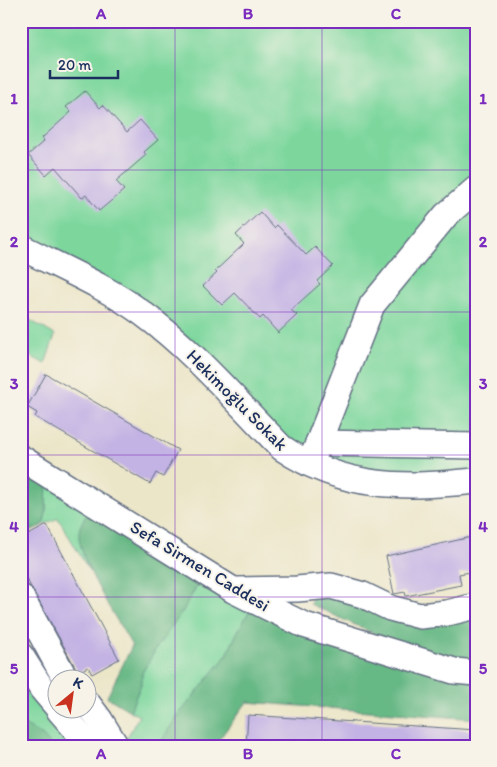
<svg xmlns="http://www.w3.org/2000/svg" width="497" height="767" viewBox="0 0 497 767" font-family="Itim,sans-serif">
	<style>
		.green { fill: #7dd79d; stroke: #4c837e }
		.forest { fill: #66b884; stroke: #407471 }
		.building { fill: #c3b2e4 }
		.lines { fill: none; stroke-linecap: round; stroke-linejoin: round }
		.minor-casing { stroke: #646f83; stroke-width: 28 }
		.minor { stroke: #fff; stroke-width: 25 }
		.grid { fill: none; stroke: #7b2cbf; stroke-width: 1; stroke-opacity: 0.55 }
		.labels { text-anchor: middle; stroke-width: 4; stroke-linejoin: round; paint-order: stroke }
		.street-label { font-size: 18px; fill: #1b2f5e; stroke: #f7f3e8 }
		.neatline { fill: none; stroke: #7b2cbf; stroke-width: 2 }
		.grid-label { font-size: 16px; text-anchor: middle; font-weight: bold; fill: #7b2cbf }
	</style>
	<rect width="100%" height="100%" fill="#f7f3e8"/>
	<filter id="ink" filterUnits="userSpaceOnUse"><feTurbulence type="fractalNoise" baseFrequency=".02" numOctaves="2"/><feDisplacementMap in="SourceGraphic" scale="10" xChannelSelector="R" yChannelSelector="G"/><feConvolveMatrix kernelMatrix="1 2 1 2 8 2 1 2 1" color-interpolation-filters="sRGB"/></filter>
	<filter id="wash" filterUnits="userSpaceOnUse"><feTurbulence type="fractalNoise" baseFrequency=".0096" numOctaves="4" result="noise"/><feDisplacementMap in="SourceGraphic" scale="20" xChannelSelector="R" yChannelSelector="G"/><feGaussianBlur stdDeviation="1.12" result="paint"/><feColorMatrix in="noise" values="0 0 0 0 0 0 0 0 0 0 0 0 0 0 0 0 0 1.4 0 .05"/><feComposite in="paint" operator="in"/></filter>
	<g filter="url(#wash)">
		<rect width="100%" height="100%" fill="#ece6c9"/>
		<g class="green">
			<polygon points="21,21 476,21 476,481 310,464 185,348 21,247"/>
			<polygon points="23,316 55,335 45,364 21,351 21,318"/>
			<path d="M47,474L96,504C71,536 80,537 90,572L58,518L43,525L46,513Z"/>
			<polygon points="204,572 255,601 237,633 227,655 158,746 122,746 139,716 130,711 141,684 142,673 157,647 194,592"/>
			<polygon points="21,680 42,689 74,746 21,746"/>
		</g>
		<g class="forest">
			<polygon points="21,458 47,474 46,513 43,525 21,536"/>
			<path d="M96,504L204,572L183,611L157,647L142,673L141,684L130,711L107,697L132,646C119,622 71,551 80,527C83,518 90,511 96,504Z"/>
			<path d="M315,587L390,608L476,606V663C416,658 363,628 310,604Z"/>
			<polygon points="255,601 476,673 476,719 247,702 214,746 158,746 176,718 227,655 237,633"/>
			<polygon points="21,722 24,725 43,736 52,746 21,746"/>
		</g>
		<g id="blocks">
			<g class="building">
				<polygon points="85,91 100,108 103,105 127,132 140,120 158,140 144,152 146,155 116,181 124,190 99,211 86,195 82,198 55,167 46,175 28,155 44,141 42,138 71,112 66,107"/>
				<polygon points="260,212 274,228 277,225 306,255 315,247 333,266 317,281 320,284 291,310 297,315 278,333 263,316 260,319 235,293 222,305 203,286 217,273 215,271 244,244 236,235"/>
				<polygon points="46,374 178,450 163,477 156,473 150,484 35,417 37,413 27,407"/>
				<polygon points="47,525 119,659 92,674 88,667 78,672 21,569 21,539"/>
				<polygon points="476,536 476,571 459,574 461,585 406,596 405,592 394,594 386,556"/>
				<polygon points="248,715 476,730 476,746 246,746"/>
			</g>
		</g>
	</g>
	<g filter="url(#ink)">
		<use href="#blocks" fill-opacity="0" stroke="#646f83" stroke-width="1"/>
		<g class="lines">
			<defs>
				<g id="minor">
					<path d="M21,247C62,268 105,286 142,313C194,351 237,402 282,448C345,490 404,488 476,481"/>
					<polyline points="318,443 476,446"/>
					<polyline points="21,458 233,590 255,601 304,625 454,671 476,673"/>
					<polyline points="310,464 372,305 446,215 476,189"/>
					<polyline points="238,590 297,589 331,586 363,595 390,608 420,616 447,613 476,606"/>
					<polyline points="21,597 66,680"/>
					<polyline points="21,656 42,689 58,708"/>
					<polyline points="88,704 100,720 116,746"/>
					<polyline points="59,710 90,746"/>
				</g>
			</defs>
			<use href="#minor" class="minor-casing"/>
			<use href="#minor" class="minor"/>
		</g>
	</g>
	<path class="grid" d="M175,21V746M322,21V746M21,170H476M21,312H476M21,455H476M21,597H476"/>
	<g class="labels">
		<g class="street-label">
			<text transform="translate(237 400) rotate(45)" y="6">Hekimoğlu Sokak</text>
			<text transform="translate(200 566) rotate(31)" y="6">Sefa Sirmen Caddesi</text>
		</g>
	</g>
	<rect width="497" height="767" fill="none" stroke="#f7f3e8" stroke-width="55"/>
	<g transform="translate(72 694) rotate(29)"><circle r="24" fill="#f7f3e8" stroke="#9fa5b1"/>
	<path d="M0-4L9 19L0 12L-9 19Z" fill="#c8321e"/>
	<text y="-8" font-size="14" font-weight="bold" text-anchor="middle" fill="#1b2f5e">K</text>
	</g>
	<path d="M50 70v8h68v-8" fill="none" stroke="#1b2f5e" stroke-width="2.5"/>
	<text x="58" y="70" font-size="15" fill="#1b2f5e" stroke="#f7f3e8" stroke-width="4" paint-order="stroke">20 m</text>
	<rect x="28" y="28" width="442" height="712" class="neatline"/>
	<g class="grid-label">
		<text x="101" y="19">A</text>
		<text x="248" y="19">B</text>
		<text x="396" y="19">C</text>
		<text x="14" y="104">1</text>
		<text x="483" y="104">1</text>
		<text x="14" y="247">2</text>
		<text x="483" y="247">2</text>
		<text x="14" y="389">3</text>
		<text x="483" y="389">3</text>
		<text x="14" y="532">4</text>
		<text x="483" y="532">4</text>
		<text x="14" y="674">5</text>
		<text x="483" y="674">5</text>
		<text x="101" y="759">A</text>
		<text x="248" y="759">B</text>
		<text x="396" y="759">C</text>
	</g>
</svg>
